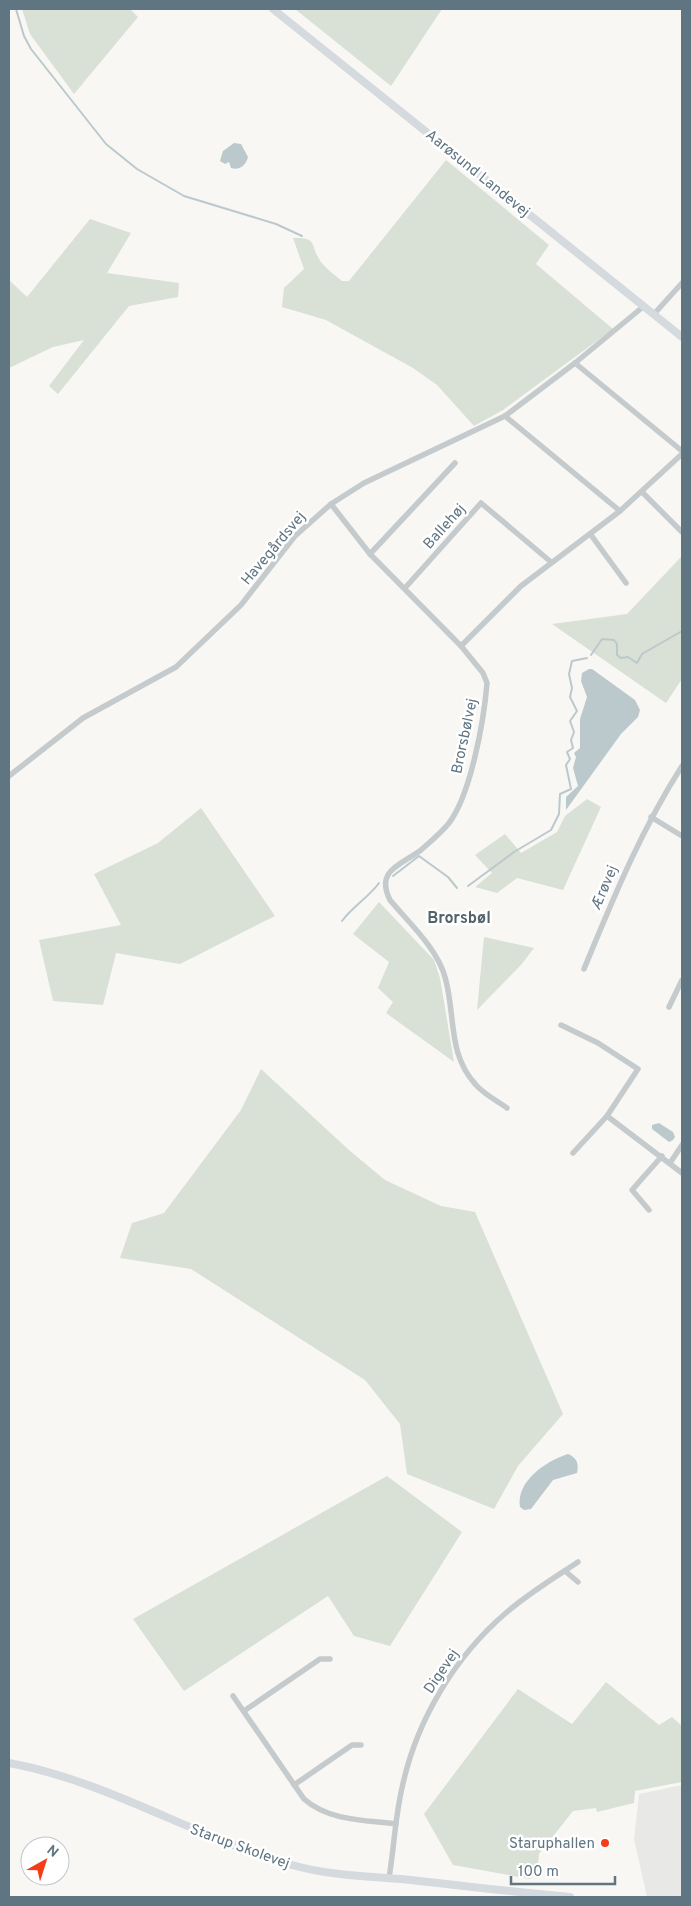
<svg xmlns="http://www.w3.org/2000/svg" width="691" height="1906" viewBox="0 0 691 1906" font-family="Overpass,sans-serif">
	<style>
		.built { fill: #e8e9e7 }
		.green { fill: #d9e0d5 }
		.water { fill: #bbc9cd }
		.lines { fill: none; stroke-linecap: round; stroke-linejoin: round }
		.stream { stroke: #bbc9cd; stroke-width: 2 }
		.street { stroke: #c5cacd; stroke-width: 5.5 }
		.secondary { stroke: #d5dade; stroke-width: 8 }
		.poi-dot { fill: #f33c18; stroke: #fff; stroke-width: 2 }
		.labels { text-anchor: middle; stroke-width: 5; stroke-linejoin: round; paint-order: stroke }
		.street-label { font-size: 15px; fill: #607582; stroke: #fff }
		.poi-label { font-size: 15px; fill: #607582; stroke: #fff; text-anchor: end }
		.neighbourhood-label { font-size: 16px; font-weight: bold; fill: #52636c; stroke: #fff }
	</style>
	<rect width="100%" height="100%" fill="#f8f7f4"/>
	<polygon class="built" points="682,1785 682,1897 647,1897 634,1839 639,1794"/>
	<g class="green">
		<polygon points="22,9 130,9 138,17 74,94 30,34"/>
		<polygon points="295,9 442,9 391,86"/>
		<path d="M446,160L549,245L536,264L613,329L503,410L474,426L437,385L413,368L326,320L282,307L284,288L304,269L293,238C319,237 309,245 321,262C326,269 335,275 342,281H349Z"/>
		<polygon points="90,219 131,233 107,273 179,283 178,297 129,306 58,394 49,386 84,340 53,347 9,368 9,280 27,297"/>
		<polygon points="682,556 682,679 666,703 552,624 627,614"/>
		<polygon points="587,799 601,807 563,890 517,878 497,893 475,887 492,873 475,855 505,834 521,853 557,832 565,816"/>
		<polygon points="201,808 275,916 180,964 116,953 103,1005 53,1001 39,940 121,925 94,874 158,843"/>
		<polygon points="379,902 434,960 440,978 454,1062 386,1013 393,1002 378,988 389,962 353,934"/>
		<polygon points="484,937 534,948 521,965 477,1010"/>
		<polygon points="261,1069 349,1150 385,1180 441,1206 475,1212 563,1414 518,1466 494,1509 407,1474 400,1424 365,1380 191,1269 120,1258 132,1223 164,1213 241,1110"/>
		<polygon points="387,1476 462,1532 390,1646 354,1636 328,1596 184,1691 133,1619"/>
		<polygon points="606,1682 659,1725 672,1717 682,1726 682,1782 635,1791 634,1803 597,1812 596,1808 573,1811 539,1854 538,1865 530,1879 453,1865 424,1814 518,1689 572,1724"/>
	</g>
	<g class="water">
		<path d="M234,143L241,144L248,157C246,165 240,171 231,168L229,162L225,164L220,161L223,151Z"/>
		<polygon points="589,669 592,669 635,700 640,710 638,717 621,734 566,810 566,797 578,786 573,768 576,757 574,753 580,748 580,719 587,697 581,681 582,673"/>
		<polygon points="659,1123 673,1132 675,1137 673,1140 669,1142 652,1129 652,1125"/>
		<path d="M568,1454C577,1458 579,1463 577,1473L553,1480L531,1509L524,1510L520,1507C516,1481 546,1461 568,1454Z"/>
	</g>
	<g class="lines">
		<g class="stream">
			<polyline points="16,9 24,36 31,49 106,144 137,169 184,196 276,224 302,236"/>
			<polyline points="591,655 602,639 614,640 617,644 617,655 621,658 628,657 637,663 642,654 682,631"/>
			<polyline points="393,876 419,856 448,877 457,888"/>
			<polyline points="468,886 514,852 551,830 559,814 560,794 571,789 566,765 570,759 567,752 573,748 571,740 574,732 570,721 577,711 570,697 572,688 569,674 572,661 587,658"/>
			<path d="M342,921C353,906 368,898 379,883"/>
		</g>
		<g class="street">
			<polyline points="654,314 682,283"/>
			<polyline points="575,363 682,451"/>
			<polyline points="505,416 620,511"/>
			<polyline points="642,492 682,532"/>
			<path d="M331,504L370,554L461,646L483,673L487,683C484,720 471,794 449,823C441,833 430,842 421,850C401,865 375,870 390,900C409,923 437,948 445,977C456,1015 447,1054 476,1085C484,1094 497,1101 507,1108"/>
			<polyline points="591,535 626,583"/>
			<polyline points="370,554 455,463"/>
			<polyline points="405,588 481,503 551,562"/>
			<polyline points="461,646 521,586 620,511 682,454"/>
			<polyline points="9,776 83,718 176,667 241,605 295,536 331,504 364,483 505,416 575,363 644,306"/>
			<polyline points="651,817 682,836"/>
			<path d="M584,969C613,899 641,830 682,766"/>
			<polyline points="669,1007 682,980"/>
			<polyline points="561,1025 598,1043 638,1069 607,1116 573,1153"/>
			<polyline points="607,1116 682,1173"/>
			<polyline points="670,1163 682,1145"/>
			<polyline points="649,1210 632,1190 662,1156"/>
			<polyline points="565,1571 578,1582"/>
			<path d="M233,1696L304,1799C329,1821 365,1820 396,1824"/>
			<polyline points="244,1711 320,1659 330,1659"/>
			<polyline points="294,1785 352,1745 361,1745"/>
			<path d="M389,1878C394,1848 395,1818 402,1788C416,1721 455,1656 507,1612C529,1593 554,1578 578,1562"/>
		</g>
		<g class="secondary">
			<polyline points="273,9 682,337"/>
			<path d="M9,1763C108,1781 196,1838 292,1865C327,1875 365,1876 401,1879C457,1885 513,1892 570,1897"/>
		</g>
	</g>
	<circle class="poi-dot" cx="605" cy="1843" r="5"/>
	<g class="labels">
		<g class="street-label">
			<text transform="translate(478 173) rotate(39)" y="5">Aarøsund Landevej</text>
			<text transform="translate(444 526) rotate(-48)" y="5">Ballehøj</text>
			<text transform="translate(273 548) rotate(-50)" y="5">Havegårdsvej</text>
			<text transform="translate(464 736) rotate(-78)" y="5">Brorsbølvej</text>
			<text transform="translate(604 887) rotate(-67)" y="5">Ærøvej</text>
			<text transform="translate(441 1671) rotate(-56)" y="5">Digevej</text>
			<text transform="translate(240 1846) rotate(20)" y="5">Starup Skolevej</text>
		</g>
		<g class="poi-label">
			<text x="595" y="1848">Staruphallen</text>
		</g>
		<g class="neighbourhood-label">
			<text x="459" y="923">Brorsbøl</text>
		</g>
	</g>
	<rect width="691" height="1906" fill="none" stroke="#607582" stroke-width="20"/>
	<g transform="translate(45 1861) rotate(39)"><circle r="24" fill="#ffffff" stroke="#bfc8cd"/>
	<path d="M0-4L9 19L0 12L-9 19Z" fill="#f33c18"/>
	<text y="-8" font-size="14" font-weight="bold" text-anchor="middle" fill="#607582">N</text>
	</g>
	<path d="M511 1876v8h104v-8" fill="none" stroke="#607582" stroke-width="2.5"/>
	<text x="518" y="1876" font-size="15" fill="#607582" stroke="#ffffff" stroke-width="4" paint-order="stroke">100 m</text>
</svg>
